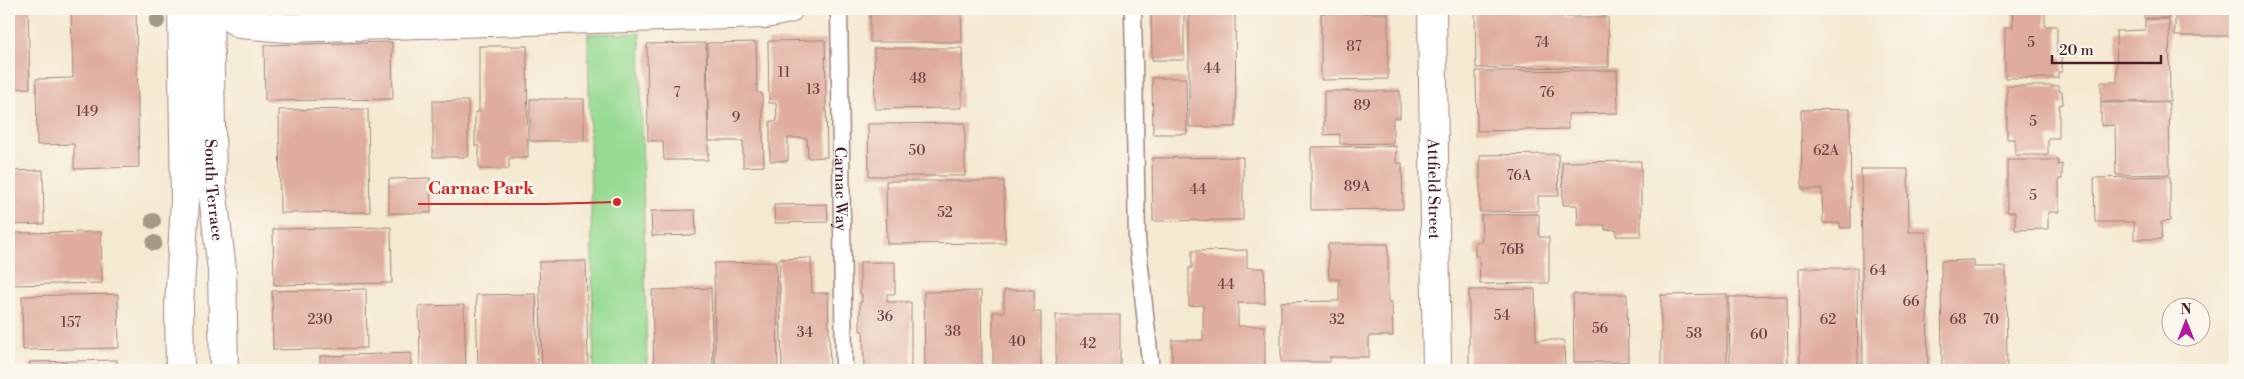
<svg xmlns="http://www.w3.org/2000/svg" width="2244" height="379" viewBox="0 0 2244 379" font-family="'Libre Bodoni',serif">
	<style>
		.green { fill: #97db93; stroke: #707d5f }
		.building { fill: #dfac9e }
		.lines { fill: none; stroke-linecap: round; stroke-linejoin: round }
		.lane-casing { stroke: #9f847e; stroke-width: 19 }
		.street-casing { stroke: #9f847e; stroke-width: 30 }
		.secondary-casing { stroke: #9f847e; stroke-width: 30 }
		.lane { stroke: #fff; stroke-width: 16 }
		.street { stroke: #fff; stroke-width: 28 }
		.secondary { stroke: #fff; stroke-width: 28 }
		.tree { fill: #a39987 }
		.labels { text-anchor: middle; stroke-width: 5; stroke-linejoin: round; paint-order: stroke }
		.number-label { font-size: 14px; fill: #6f4248 }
		.street-label { font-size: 16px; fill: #4a1f2b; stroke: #fbf7ec }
		.leader { fill: none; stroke: #d62828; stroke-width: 2 }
		.callout-dot { fill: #d62828; stroke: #fbf7ec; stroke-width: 2 }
		.callout-label { font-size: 18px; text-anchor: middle; font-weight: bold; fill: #d62828; stroke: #fbf7ec; stroke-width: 5; stroke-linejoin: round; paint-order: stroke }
	</style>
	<rect width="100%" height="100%" fill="#fbf7ec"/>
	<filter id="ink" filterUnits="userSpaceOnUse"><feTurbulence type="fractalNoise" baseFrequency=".02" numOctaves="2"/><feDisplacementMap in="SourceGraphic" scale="10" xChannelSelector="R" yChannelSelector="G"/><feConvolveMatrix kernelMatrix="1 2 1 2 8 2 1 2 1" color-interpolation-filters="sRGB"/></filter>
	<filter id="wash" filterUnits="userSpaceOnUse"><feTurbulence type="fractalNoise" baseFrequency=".0096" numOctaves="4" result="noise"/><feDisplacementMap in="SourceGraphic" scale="20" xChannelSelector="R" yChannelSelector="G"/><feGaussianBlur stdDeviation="1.12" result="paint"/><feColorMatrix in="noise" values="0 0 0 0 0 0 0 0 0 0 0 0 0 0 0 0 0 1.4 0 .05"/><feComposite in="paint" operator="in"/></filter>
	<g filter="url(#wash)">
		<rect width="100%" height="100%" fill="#f4e9d1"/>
		<polygon class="green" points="640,33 647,370 594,370 588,34"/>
		<g id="blocks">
			<g class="building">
				<polygon points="9,9 28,9 30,88 9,89"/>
				<polygon points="71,9 136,9 139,167 74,169 74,144 37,145 36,79 73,78"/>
				<polygon points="870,9 961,9 962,42 870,42"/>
				<polygon points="1151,9 1184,9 1184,60 1152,60"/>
				<polygon points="1189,9 1235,9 1236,127 1189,127"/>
				<polygon points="1566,9 1566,17 1608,17 1609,67 1476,68 1475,10"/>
				<polygon points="2012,9 2045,9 2045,26 2057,26 2057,57 2062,57 2062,72 2058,72 2058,78 2005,78 2005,27 2013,27"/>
				<rect x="2144" y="9" width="25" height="9"/>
				<rect x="2175" y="9" width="60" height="27"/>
				<polygon points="1321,13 1388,13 1388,79 1321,80"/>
				<polygon points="2145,19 2169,19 2170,101 2101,102 2101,82 2117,82 2116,31 2145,30"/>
				<polygon points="825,40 827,157 808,158 807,138 788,138 788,161 770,161 770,121 777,121 776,103 769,103 768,41"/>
				<polygon points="392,42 393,99 265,101 264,45"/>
				<polygon points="756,42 757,93 762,93 764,166 743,167 743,141 709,141 707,43"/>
				<polygon points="706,43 708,160 664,160 663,141 648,141 647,44"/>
				<polygon points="479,46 527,46 528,158 509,158 509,169 479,169 479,146 475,146 475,112 479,112"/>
				<polygon points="874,48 962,48 962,108 875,109"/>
				<polygon points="1617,70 1618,113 1568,114 1568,129 1477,131 1476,71"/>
				<polygon points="1152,78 1186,78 1187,134 1153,134"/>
				<polygon points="2007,86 2059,86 2059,91 2062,91 2063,104 2059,105 2059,138 2048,138 2048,155 2015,155 2015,139 2007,139"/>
				<polygon points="1324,91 1400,91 1400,118 1393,118 1393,143 1340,144 1340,134 1324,135"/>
				<rect x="530" y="99" width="54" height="42"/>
				<rect x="433" y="101" width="35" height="56"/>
				<polygon points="2101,103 2169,103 2170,174 2116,175 2115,125 2101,126"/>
				<polygon points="368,109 370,212 280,213 279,110"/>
				<polygon points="1850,109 1851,228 1840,228 1840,223 1823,223 1822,189 1802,189 1801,110"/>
				<polygon points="965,123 965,176 869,176 868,124"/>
				<polygon points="1396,146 1396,163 1402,163 1403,209 1311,210 1311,147"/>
				<polygon points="1558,154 1559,196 1538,196 1538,211 1480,212 1480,155"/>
				<polygon points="1243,157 1243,220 1153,221 1152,158"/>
				<polygon points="2007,160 2058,160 2058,165 2062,164 2062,179 2059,179 2059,212 2048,212 2048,229 2015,230 2015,212 2007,212"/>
				<polygon points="1641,161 1641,236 1616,236 1616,229 1605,230 1605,225 1578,225 1577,205 1563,205 1562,162"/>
				<polygon points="1861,169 1908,169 1909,232 1926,232 1928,370 1863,370"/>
				<polygon points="43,170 44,224 9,225 9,171"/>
				<polygon points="2170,176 2170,221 2161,222 2162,239 2134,239 2134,222 2095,222 2094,178"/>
				<polygon points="430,178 431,213 389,213 389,179"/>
				<polygon points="886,181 1004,181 1005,243 887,244"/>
				<polygon points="827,204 828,222 775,223 774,205"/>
				<polygon points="695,210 696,235 652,236 651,211"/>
				<polygon points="1539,214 1539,237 1549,237 1549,283 1480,284 1479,256 1475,256 1475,242 1482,242 1481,215"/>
				<polygon points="391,227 392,283 274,285 273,229"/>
				<polygon points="101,232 102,283 13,285 12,233"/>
				<polygon points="1328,244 1388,244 1388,302 1392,302 1393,336 1369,336 1369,357 1330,357 1330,362 1281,362 1281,302 1339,301 1339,279 1329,279"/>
				<polygon points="1247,250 1247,268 1264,268 1265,303 1238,303 1238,326 1265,326 1265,370 1172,370 1172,340 1203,340 1203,305 1189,306 1189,268 1192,268 1192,251"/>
				<polygon points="811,258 812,293 828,293 830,370 782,370 779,259"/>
				<polygon points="1974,260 1974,267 2006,267 2007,370 1942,370 1941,261"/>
				<polygon points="586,261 588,370 542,370 539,262"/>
				<polygon points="776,262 778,370 715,370 714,263"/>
				<polygon points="860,262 895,262 895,294 887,294 887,302 911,302 911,370 864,370 863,331 860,331 860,302 862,302 862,294 860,294"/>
				<polygon points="1799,268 1857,268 1858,370 1800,370"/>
				<polygon points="711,288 713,370 654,370 652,290"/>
				<polygon points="366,289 367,348 273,350 272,291"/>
				<polygon points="1535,289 1536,340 1564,340 1565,370 1469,370 1469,290"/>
				<polygon points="1004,290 1034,290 1034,312 1041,312 1041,370 993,370 993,312 1004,312"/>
				<polygon points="981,291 982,370 925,370 924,292"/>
				<polygon points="118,294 119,348 23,350 22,296"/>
				<polygon points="536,294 538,370 478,370 476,295"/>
				<polygon points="1573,294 1627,294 1628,362 1574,362"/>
				<polygon points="1727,294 1727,370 1661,370 1661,295"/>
				<polygon points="1787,296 1788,370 1730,370 1729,297"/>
				<polygon points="464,305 466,370 420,370 419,306"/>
				<rect x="1056" y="315" width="64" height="55"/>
				<polygon points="411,353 411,370 320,370 320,356"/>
				<polygon points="117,360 117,370 30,370 30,362"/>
			</g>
		</g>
	</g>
	<g filter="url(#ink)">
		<use href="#blocks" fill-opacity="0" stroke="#9f847e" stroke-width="1"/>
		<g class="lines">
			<defs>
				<g id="lane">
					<path id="s1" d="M839,9L844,370"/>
					<polyline points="1133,9 1137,239 1151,370"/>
				</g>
				<g id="street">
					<polyline points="217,9 240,24 287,28 765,14 789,9"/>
					<path id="s2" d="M1432,9L1437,370"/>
				</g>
				<g id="secondary">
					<path id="s3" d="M209,9L212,187L222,270L224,370"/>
					<polyline points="180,370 179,306 185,201 182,9"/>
				</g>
			</defs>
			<use href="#lane" class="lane-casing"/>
			<use href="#street" class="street-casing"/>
			<use href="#secondary" class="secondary-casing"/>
			<use href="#lane" class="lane"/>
			<use href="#street" class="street"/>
			<use href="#secondary" class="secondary"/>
		</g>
		<g class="tree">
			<circle cx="157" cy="21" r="8"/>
			<circle cx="153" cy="221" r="8"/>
			<circle cx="154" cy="243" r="8"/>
		</g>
	</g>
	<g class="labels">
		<g class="number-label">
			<text x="1542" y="47">74</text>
			<text x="2031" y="47">5</text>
			<text x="1354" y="51">87</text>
			<text x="1212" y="73">44</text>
			<text x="784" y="77">11</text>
			<text x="918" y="83">48</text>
			<text x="813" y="94">13</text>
			<text x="677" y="97">7</text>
			<text x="1547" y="97">76</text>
			<text x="1362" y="110">89</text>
			<text x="87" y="116">149</text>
			<text x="736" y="122">9</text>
			<text x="2033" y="126">5</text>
			<text x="917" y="155">50</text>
			<text x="1826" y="155">62A</text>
			<text x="1519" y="180">76A</text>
			<text x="1357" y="191">89A</text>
			<text x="1198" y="194">44</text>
			<text x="2033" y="200">5</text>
			<text x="945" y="217">52</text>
			<text x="1512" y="254">76B</text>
			<text x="1878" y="275">64</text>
			<text x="1226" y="289">44</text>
			<text x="1911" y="306">66</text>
			<text x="1502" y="320">54</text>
			<text x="885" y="321">36</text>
			<text x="320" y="324">230</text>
			<text x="1337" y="324">32</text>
			<text x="1828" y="324">62</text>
			<text x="1958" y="324">68</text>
			<text x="1991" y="324">70</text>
			<text x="71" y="327">157</text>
			<text x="1600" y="333">56</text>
			<text x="953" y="336">38</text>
			<text x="805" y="337">34</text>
			<text x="1694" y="338">58</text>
			<text x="1759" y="339">60</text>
			<text x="1017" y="346">40</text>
			<text x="1088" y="348">42</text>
		</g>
		<g class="street-label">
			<text dy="6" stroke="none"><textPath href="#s1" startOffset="180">Carnac Way</textPath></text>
			<text dy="6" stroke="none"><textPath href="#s3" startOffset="181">South Terrace</textPath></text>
			<text dy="6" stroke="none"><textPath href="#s2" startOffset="180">Attfield Street</textPath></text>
		</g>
	</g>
	<path class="leader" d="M617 202L545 204H418"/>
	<circle class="callout-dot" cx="617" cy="202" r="5"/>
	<g class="callout-label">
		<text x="481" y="194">Carnac Park</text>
	</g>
	<rect width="2244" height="379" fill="none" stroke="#fbf7ec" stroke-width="30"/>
	<g transform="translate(2186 322)"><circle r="24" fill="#fbf7ec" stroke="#b4a19f"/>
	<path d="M0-4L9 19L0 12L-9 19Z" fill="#b5179e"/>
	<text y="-8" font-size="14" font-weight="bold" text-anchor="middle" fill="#4a1f2b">N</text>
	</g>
	<path d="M2052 55v8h109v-8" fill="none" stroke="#4a1f2b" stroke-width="2.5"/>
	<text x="2059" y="55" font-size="15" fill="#4a1f2b" stroke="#fbf7ec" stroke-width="4" paint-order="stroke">20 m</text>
</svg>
